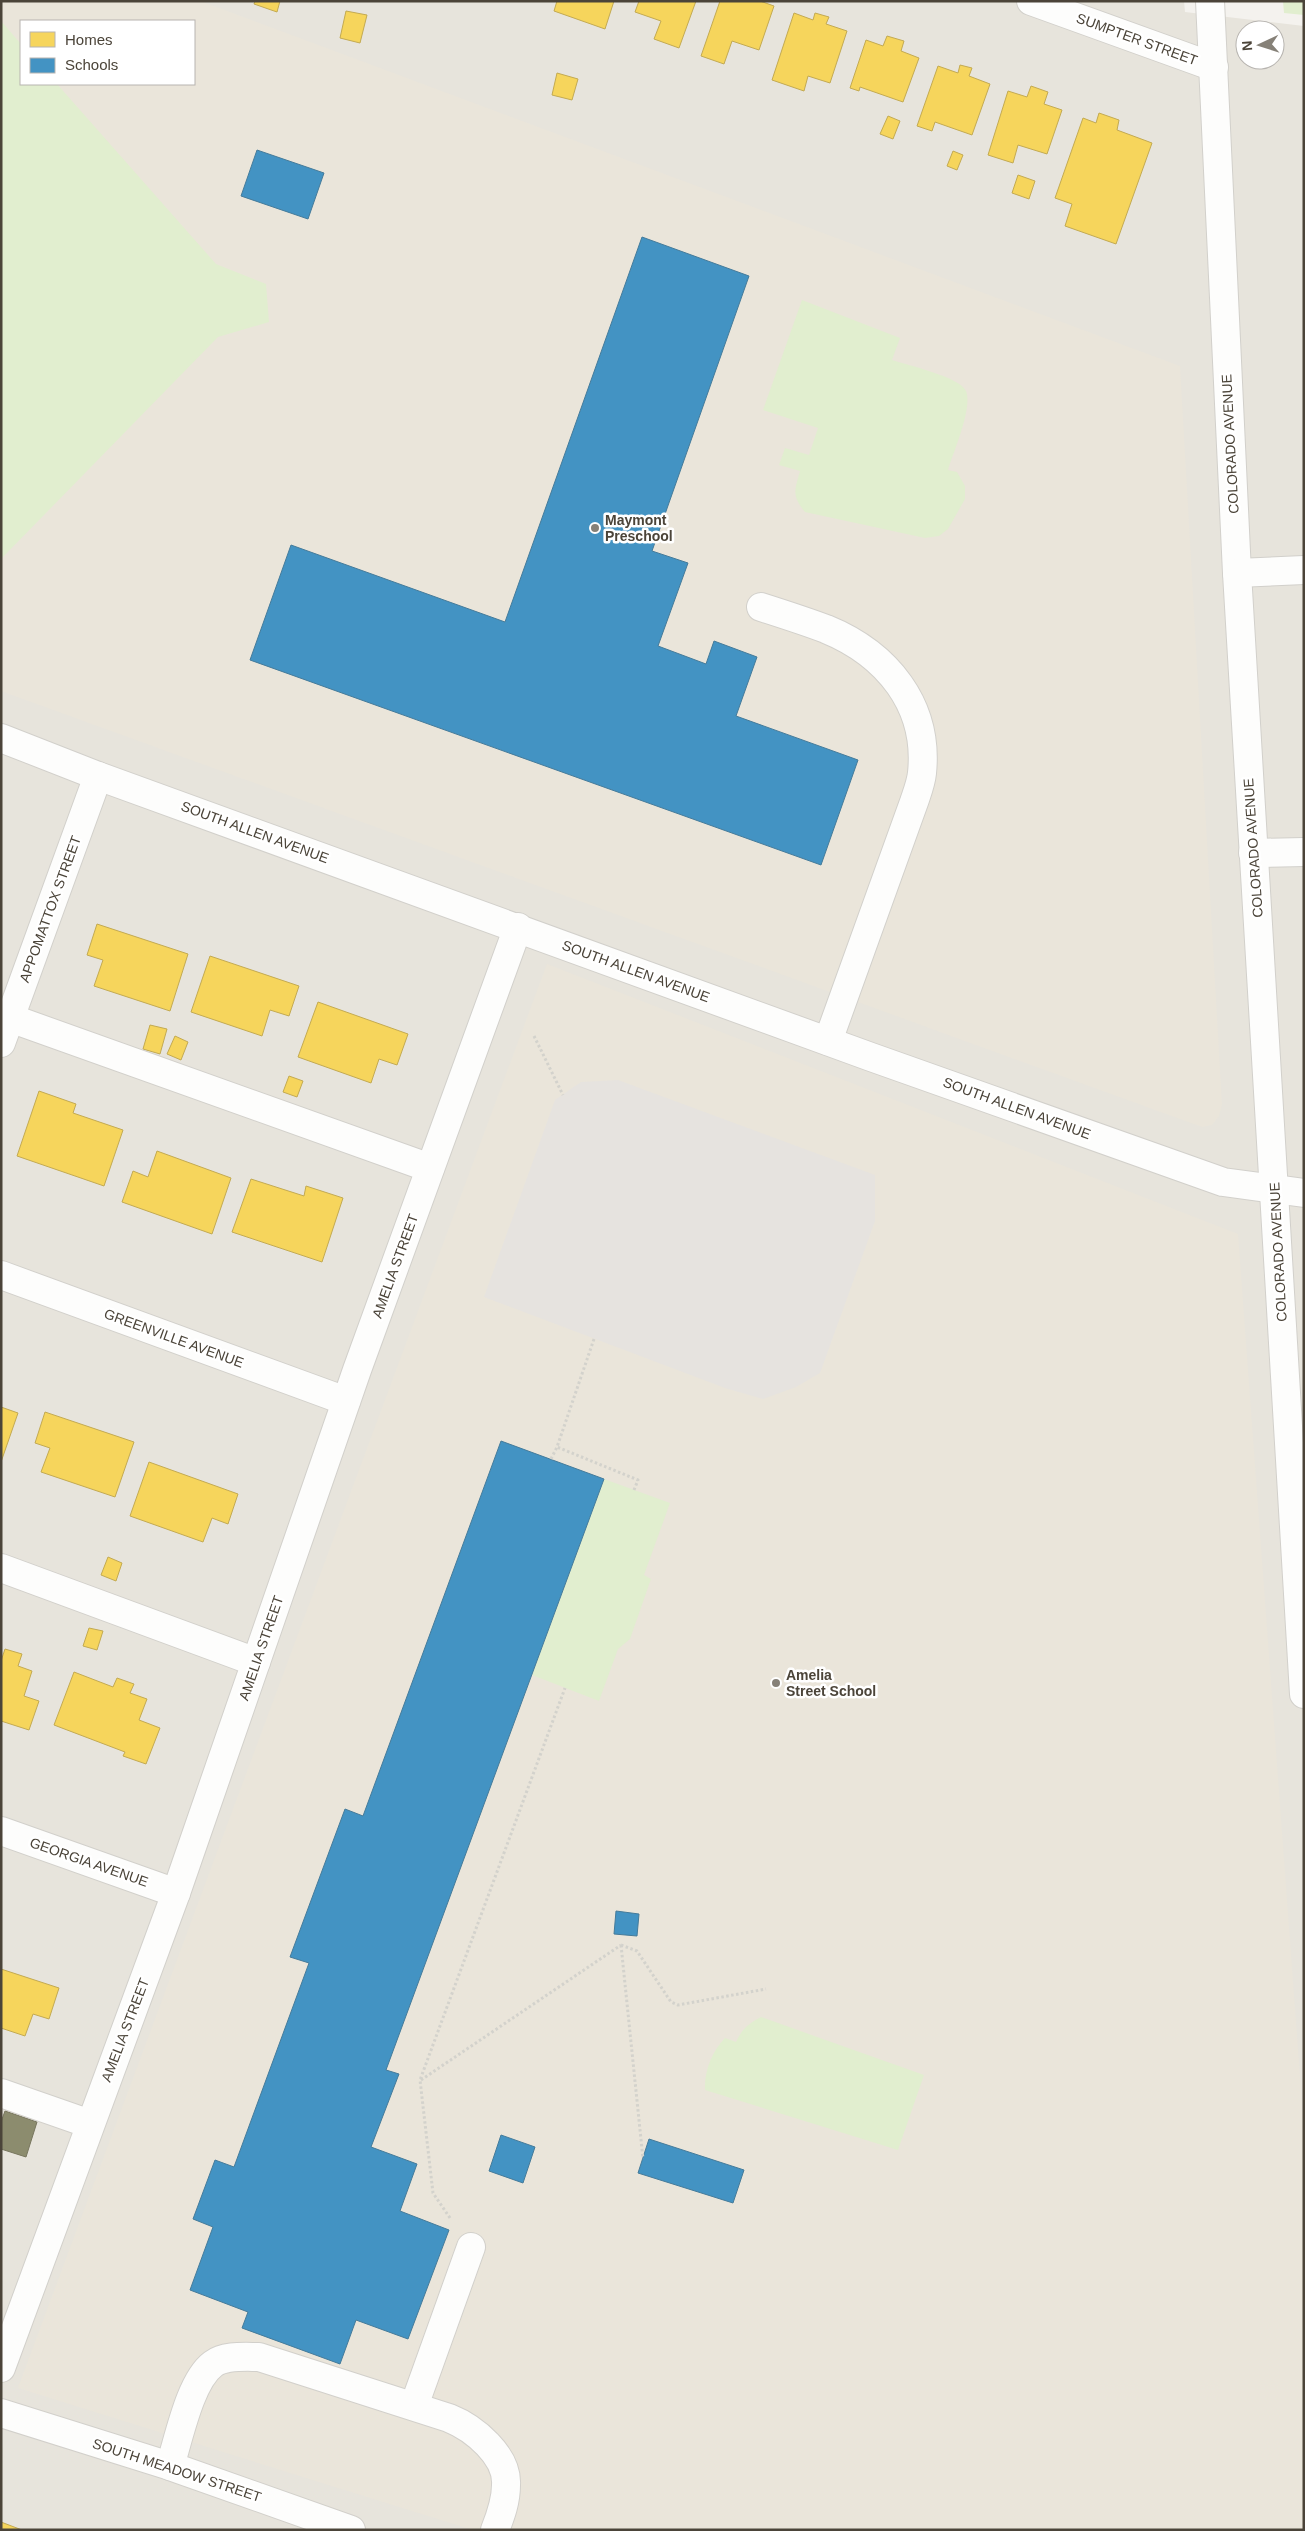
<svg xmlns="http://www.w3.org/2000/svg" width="1305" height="2531" viewBox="0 0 1305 2531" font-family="Helvetica,sans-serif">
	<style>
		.residential { fill: #e7e4dc; fill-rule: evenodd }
		.education { fill: #eae5da; fill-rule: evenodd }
		.green { fill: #e1eecf }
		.parking { fill: #e6e3df }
		.homes { fill: #f6d55c; stroke: #c3aa52 }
		.schools { fill: #4393c3; stroke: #457b9a }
		.industry { fill: #8c8c6e; stroke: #78765e }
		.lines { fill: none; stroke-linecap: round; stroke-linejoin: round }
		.minor-casing { stroke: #d2d0cb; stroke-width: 30 }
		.path { stroke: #d3d2cc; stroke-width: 3; stroke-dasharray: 2.5 2.5; stroke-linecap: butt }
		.minor { stroke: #fdfdfc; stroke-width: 28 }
		.poi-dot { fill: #868178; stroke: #fff; stroke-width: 2 }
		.labels { text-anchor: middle; stroke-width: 5; stroke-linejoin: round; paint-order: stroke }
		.street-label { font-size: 14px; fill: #4b4439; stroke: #fff }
		.poi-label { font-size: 14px; font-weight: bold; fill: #4b4439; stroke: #fff; text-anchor: start }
	</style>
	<rect width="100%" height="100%" fill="#f4f2ee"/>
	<path class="residential" d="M1,1H1184L1185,12L1304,26V2530H1ZM21,21H194V84H21ZM1245,30H1275V60H1245Z"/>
	<g class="education">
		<path d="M1,1H200L1180,366L1222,1105L1219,1116L1212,1125L1202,1127L1,691ZM21,21H194V84H21Z"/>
		<polygon points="547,964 1238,1234 1304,2131 1304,2530 473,2530 18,2388"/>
	</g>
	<g class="green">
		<polygon points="1283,1 1304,1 1304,15 1284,13"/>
		<polygon points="1,21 21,44 21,84 57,84 216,264 266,284 269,322 218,337 1,559"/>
		<path d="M802,300L900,338L892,360C907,365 960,377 966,391C973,408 953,453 948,470L957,472L965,486V499L948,529L939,536L925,538L805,512C791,495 795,490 800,471L779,465L785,448L809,455L818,428L763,410Z"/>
		<polygon points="604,1479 670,1503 644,1575 651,1579 630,1639 618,1649 599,1701 532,1675"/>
		<path d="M761,2017L924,2075L898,2150L705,2090C704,2072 712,2051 725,2038L736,2042C742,2029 748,2024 761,2017Z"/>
	</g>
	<polygon class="parking" points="618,1080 875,1175 875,1221 820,1373 796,1387 763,1399 725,1388 484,1297 555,1100 581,1082"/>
	<g class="homes">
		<polygon points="255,1 280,1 277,12 254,4"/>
		<polygon points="557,1 614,1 605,29 554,11"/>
		<polygon points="639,1 696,1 679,48 654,39 661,21 635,12"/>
		<polygon points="720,1 760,1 774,6 759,50 732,41 724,64 701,56"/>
		<polygon points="346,11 367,15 360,43 340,38"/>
		<polygon points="794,13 813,20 815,13 829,17 826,24 847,31 830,83 808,76 804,91 772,80"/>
		<polygon points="887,36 904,41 901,51 919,58 903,102 860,87 859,91 850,88 866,40 883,46"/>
		<polygon points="960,65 972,68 969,76 990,84 972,135 935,122 932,131 917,126 938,66 958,73"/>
		<polygon points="557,73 578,79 572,100 552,95"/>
		<polygon points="1031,86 1048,92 1044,104 1062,110 1047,154 1018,145 1013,163 988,155 1008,91 1027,97"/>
		<polygon points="1099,113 1119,120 1117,130 1152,143 1116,244 1065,226 1072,204 1055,198 1083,118 1096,123"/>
		<polygon points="888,116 900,121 893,139 880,134"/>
		<polygon points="953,151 963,155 957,170 947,166"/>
		<polygon points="1018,175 1035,181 1029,199 1012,193"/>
		<polygon points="97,924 188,954 170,1011 94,986 103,960 87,955"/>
		<polygon points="210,956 299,986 289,1016 270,1010 262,1036 191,1012"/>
		<polygon points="318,1002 408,1034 397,1065 379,1059 371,1083 298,1057"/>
		<polygon points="150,1025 167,1029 160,1054 143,1049"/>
		<polygon points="175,1036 188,1042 181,1060 167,1054"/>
		<polygon points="289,1076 303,1081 297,1097 283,1092"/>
		<polygon points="39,1091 76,1104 73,1113 123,1130 104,1186 17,1156"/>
		<polygon points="157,1151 231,1178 212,1234 122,1202 133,1171 148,1177"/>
		<polygon points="251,1179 304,1196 306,1186 343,1198 322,1262 232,1232"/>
		<polygon points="1,1407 18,1413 1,1462"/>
		<polygon points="45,1412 134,1442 115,1497 41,1472 50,1448 35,1443"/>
		<polygon points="149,1462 238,1494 228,1524 212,1518 203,1542 130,1516"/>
		<polygon points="108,1557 122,1563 116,1581 101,1575"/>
		<polygon points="89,1628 103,1631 97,1650 83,1646"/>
		<polygon points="5,1649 22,1654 18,1666 32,1671 24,1696 39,1701 29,1730 1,1721 1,1661"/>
		<polygon points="74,1672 113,1687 117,1678 134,1684 130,1693 147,1699 139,1720 160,1728 146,1764 123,1756 125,1752 54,1725"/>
		<polygon points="1,1969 59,1988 49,2019 33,2014 25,2036 1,2028"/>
		<polygon points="1,2522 22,2530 1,2530"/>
	</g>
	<g class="schools">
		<polygon points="257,150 324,173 308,219 241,196"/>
		<polygon points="642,237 749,276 652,551 688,563 658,646 706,664 714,641 757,657 736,716 858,760 821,865 250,660 291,545 505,622"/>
		<polygon points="501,1441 604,1479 386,2070 399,2074 371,2147 417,2164 400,2211 449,2230 408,2339 356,2320 340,2364 242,2328 248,2312 190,2290 213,2227 193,2219 215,2160 234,2167 309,1963 290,1957 345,1809 363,1816"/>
		<polygon points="616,1911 639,1914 637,1936 614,1934"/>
		<polygon points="501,2135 535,2147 523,2183 489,2171"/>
		<polygon points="649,2139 744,2170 733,2203 638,2173"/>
	</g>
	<polygon class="industry" points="5,2111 37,2122 26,2157 1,2149 1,2122"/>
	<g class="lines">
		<defs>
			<g id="minor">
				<polyline points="1031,1 1214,67"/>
				<polyline points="1210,1 1237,573 1304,1694"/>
				<polyline points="1237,573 1304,570"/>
				<path d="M761,607C783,614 805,621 826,629C887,654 929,705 922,773C921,783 917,793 914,802L828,1041"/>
				<polyline points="1,738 98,776 871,1057 1223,1182 1304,1193"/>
				<polyline points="1253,853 1304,852"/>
				<polyline points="10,1018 430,1168"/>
				<polyline points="1,1043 98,776"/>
				<polyline points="1,1275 346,1401"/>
				<polyline points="1,1568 256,1662"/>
				<polyline points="1,1831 176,1893"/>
				<polyline points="1,2093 90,2124"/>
				<polyline points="1,2368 176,1893 357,1370 518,927"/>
				<polyline points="414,2406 471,2247"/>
				<polyline points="1,2413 170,2466 351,2530"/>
				<path d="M170,2466C179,2438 190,2381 213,2364C225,2355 245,2357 259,2357L449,2418C474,2428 508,2456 506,2485C506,2501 501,2515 495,2530"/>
			</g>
		</defs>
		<use href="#minor" class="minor-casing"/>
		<g class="path">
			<polyline points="534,1036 563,1095"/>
			<polyline points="594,1339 557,1447 638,1480 634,1490"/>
			<polyline points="551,1459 557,1447"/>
			<polyline points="621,1945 643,2159"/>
			<polyline points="621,1945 637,1951 671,2002 678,2005 766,1989"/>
			<polyline points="421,2080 621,1945"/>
			<polyline points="450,2218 433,2193 420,2080 565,1688"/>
		</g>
		<use href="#minor" class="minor"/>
	</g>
	<g class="poi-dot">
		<circle cx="595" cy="528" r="5"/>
		<circle cx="776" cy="1683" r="5"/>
	</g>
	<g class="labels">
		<g class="street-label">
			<text transform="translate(1137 39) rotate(20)" y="5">SUMPTER STREET</text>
			<text transform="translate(1230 444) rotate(-93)" y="5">COLORADO AVENUE</text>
			<text transform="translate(255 832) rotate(20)" y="5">SOUTH ALLEN AVENUE</text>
			<text transform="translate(1253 848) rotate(-94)" y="5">COLORADO AVENUE</text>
			<text transform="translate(50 909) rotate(-70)" y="5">APPOMATTOX STREET</text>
			<text transform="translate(636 971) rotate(20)" y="5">SOUTH ALLEN AVENUE</text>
			<text transform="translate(1017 1108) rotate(20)" y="5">SOUTH ALLEN AVENUE</text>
			<text transform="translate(1278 1252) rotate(-93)" y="5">COLORADO AVENUE</text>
			<text transform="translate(395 1266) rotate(-70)" y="5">AMELIA STREET</text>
			<text transform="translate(174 1338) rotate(20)" y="5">GREENVILLE AVENUE</text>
			<text transform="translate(261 1648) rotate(-71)" y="5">AMELIA STREET</text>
			<text transform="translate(89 1862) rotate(19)" y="5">GEORGIA AVENUE</text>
			<text transform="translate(125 2030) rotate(-69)" y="5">AMELIA STREET</text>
			<text transform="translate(177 2470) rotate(18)" y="5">SOUTH MEADOW STREET</text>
		</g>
		<g class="poi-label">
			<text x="605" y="525">Maymont<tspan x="605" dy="16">Preschool</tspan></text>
			<text x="786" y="1680">Amelia<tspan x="786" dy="16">Street School</tspan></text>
		</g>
	</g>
	<rect width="1305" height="2531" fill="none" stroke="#4b4439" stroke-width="5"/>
	<rect x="20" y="20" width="175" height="65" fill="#ffffff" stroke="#b7b4b0"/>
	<rect x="30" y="32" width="25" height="15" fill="#f6d55c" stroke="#b7b4b0"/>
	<text x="65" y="45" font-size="15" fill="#4b4439">Homes</text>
	<rect x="30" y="58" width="25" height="15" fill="#4393c3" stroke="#b7b4b0"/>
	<text x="65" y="70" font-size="15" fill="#4b4439">Schools</text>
	<g transform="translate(1260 45) rotate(266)"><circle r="24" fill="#ffffff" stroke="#b7b4b0"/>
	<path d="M0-4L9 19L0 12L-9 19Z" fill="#868178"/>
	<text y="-8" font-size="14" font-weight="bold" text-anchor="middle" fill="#4b4439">N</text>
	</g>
</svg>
